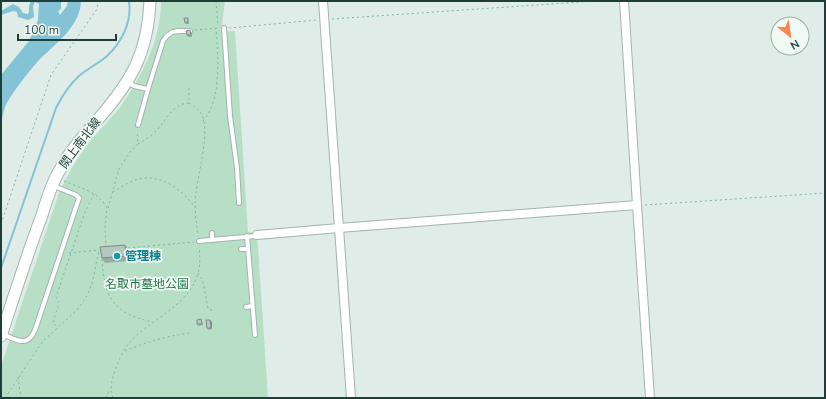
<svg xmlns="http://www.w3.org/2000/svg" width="826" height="399" viewBox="0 0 826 399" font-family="'Nunito Sans','Noto Sans JP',sans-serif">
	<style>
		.green { fill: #b7dfc5 }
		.water { fill: #84c3d6 }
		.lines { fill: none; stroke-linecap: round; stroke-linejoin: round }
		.stream { stroke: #84c3d6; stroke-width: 2 }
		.lane-casing { stroke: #a2b4b0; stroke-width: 6 }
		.street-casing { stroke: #a2b4b0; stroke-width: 10 }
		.secondary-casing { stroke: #9eb9b1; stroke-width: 13 }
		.path { stroke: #7eb3a6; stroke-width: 1; stroke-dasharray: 2 3; stroke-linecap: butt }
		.lane { stroke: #fff; stroke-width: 4 }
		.street { stroke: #fff; stroke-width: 8 }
		.secondary { stroke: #fff; stroke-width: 11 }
		.wall { fill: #9caba6 }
		.shaded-wall { fill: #7f8b87 }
		.building { fill: #b5c7c1; stroke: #7f8b87 }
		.culture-dot { fill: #0f9aa8; stroke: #f1f9f5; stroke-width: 1.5 }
		.labels { text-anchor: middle; stroke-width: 3.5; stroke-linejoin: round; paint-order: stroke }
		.street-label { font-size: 12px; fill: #1f3e38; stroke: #f1f9f5 }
		.culture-label { font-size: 12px; font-weight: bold; fill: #0d838f; stroke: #f1f9f5; text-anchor: start }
		.park-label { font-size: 12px; fill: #26784c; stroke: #f1f9f5 }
	</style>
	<rect width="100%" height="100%" fill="#e0ece8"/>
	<path class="green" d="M161,1H225L221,32L235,31L248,232H257L268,398H1V366L59,193C66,177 75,162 85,148C96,133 110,120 121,106C134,87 145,68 153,46C158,31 161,17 161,1Z"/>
	<path class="water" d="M31,1H61V9L58,11L60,15L67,6L68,1H81C80,27 56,43 39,60C30,70 10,95 5,107C3,113 2,120 1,126V75L29,41L38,20L39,4L35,2L33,6L34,17L28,20L18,17L17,12L13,11L1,15V11L13,4L19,7L23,13L28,14L29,11V6Z"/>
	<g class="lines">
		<path class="stream" d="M1,268L56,108C62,96 69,85 79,76C88,68 98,64 107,56C122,42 132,22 129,1"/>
		<defs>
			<g id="lane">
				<polyline points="224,28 230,116 237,168 239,203"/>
				<path d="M128,82L134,86L148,89L163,41C171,29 177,31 190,31"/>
				<polyline points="138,125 148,89"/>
				<polyline points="212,233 212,240"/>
				<polyline points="247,236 255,335"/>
				<polyline points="199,241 257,236"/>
				<polyline points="241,249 248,249"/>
				<polyline points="246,307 252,306"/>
				<path d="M2,334C16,339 27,349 35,330L79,198L76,195L54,186"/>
			</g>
			<g id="street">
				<polyline points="323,1 351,398"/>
				<polyline points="624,1 637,205"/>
				<polyline points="257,235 339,228 637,205 650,398"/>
			</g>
			<path id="secondary" d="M1,336C14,296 27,255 42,215C47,199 52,182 61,168C71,149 86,133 100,117C132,80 148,52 150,1"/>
		</defs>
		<use href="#lane" class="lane-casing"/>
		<use href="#street" class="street-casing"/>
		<use href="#secondary" class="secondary-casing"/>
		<g class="path">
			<polyline points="216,1 218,26"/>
			<polyline points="332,19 595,1"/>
			<polyline points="229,28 317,20"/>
			<polyline points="195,30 218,28"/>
			<path d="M189,103C193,106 198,108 201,113C211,130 198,173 196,193C194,207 196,221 198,236"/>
			<path d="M203,121C222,100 218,55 216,29"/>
			<path d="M138,144C145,140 153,135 158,129C167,118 173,104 189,103V88"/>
			<polyline points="64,181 89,191 97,196 104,203 107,208 105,228 106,248"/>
			<path d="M113,192C120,188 127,183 135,180C160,172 181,189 195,207"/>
			<polyline points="645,205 825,193"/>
			<polyline points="108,208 119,169 130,152 138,144 137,131"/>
			<polyline points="1,224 51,75 97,9 98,1"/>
			<polyline points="128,248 194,242"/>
			<polyline points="69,253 99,250"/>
			<path d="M102,259C104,297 113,314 153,322"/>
			<polyline points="198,273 203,281 208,308"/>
			<polyline points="210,310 215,310"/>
			<polyline points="56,326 53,322 59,303 56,297 85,212 94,194"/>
			<path d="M125,351C146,342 167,336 190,333"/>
			<polyline points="18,377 21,398"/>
			<polyline points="5,398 43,341 78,309 87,296 92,284 99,250"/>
			<polyline points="106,398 110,389"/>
			<path d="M113,398C110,387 111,382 115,371C119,358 125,346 135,337C157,316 193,302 199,269C200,261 200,254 199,247"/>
		</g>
		<use href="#lane" class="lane"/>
		<use href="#street" class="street"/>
		<use href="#secondary" class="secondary"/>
	</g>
	<g class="wall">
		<polygon points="189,20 189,24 186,24 185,23"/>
		<polygon points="192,32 192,37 188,37 187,35"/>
		<polygon points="125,245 128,250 129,261 105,263 102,258"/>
		<polygon points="201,319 202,321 203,325 198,326 197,324"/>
		<polygon points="210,320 212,322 212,329 208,330 207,328"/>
	</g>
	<g class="shaded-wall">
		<polygon points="125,245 128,250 129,261 126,256"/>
		<polygon points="210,320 212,322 212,329 211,328"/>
	</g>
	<g class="building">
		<polygon points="184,18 188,18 188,22 185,23"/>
		<polygon points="190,30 191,35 187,35 186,31"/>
		<polygon points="125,245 126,256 102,258 100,247"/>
		<polygon points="201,319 202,324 197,324 197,320"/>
		<polygon points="206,320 210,320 211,328 207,328"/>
	</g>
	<circle class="culture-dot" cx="117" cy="256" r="4"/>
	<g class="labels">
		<g class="street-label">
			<text transform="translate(80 143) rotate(-53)" y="4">閖上南北線</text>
		</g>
		<g class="culture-label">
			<text x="125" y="260">管理棟</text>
		</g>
		<g class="park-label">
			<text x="147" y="288">名取市墓地公園</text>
		</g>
	</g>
	<rect width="826" height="399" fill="none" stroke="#1f3e38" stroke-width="4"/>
	<g transform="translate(790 36) rotate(150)"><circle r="19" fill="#f1f9f5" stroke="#9daea9"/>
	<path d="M0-3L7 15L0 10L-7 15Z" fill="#fd864e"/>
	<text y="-6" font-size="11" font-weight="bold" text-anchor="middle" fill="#1f3e38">N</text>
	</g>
	<path d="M18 34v6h98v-6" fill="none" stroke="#1f3e38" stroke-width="2"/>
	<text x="24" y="34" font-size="12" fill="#1f3e38" stroke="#f1f9f5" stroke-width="3" paint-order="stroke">100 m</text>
</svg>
